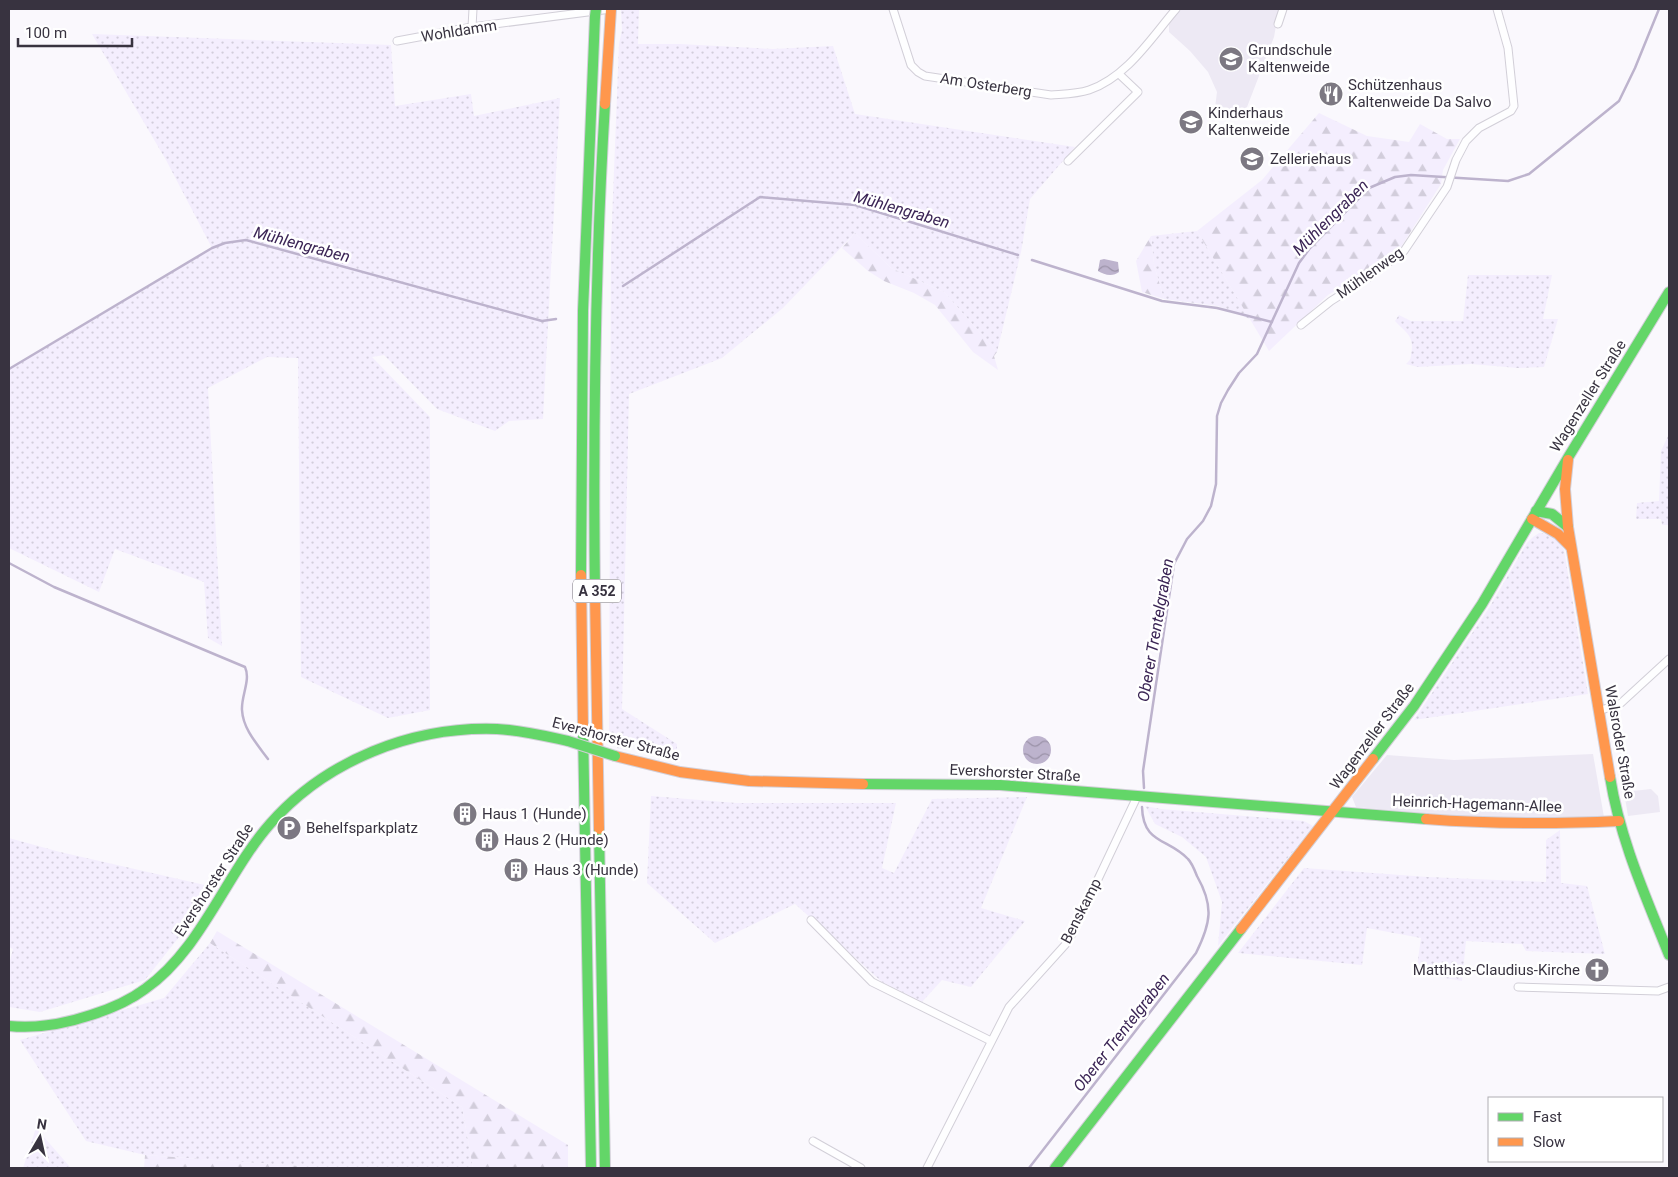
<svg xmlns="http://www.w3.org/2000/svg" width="1678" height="1177" viewBox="0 0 1678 1177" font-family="Roboto,sans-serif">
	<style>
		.built { fill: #ede9f4 }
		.grass { fill: url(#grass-dots) }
		.forest { fill: url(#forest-firs) }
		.water { fill: url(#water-waves) }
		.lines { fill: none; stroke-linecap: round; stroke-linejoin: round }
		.stream { stroke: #bdb3cd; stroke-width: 2.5 }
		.street-casing { stroke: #d2cfd8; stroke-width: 9 }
		.fast-casing { stroke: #d2cfd8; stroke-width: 12 }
		.slow-casing { stroke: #d2cfd8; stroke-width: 12 }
		.street { stroke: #fefeff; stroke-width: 7 }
		.fast { stroke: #63d668; stroke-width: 10 }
		.slow { stroke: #ff974d; stroke-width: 10 }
		.fast-bridge-casing { stroke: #d2cfd8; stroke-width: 12; stroke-linecap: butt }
		.fast-bridge { stroke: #63d668; stroke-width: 10 }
		.labels { text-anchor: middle; stroke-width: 5; stroke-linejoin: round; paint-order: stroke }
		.shield { fill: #fff; stroke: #747079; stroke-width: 1 }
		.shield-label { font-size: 14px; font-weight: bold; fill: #383340 }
		.street-label { font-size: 15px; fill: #383340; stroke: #fff }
		.poi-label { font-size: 15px; fill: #383340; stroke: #fff; text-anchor: start }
		.water-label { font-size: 16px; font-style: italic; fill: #3b2555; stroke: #fff }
	</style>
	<defs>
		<pattern id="grass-dots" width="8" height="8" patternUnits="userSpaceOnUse" patternTransform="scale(1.25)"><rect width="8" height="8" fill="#f4eefe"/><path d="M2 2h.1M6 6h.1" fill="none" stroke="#d2cddb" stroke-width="1.8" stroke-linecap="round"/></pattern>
		<pattern id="forest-firs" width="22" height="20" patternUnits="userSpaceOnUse" patternTransform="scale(1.25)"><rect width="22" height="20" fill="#f4eefe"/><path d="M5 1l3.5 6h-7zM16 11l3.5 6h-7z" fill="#d2cddb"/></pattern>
		<pattern id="water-waves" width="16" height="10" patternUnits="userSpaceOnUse" patternTransform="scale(1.25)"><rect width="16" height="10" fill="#bdb3cd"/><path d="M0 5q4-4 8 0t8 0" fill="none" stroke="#9b92a8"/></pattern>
	</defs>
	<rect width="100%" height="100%" fill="#faf8fd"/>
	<g class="built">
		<polygon points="1181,9 1279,9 1274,37 1242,120 1214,116 1217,92 1208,72 1190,51 1169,32 1169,23"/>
		<polygon points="1593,754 1604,817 1552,818 1468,817 1356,807 1352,797 1387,755 1454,760"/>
		<polygon points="1651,789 1658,796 1660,812 1628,816 1624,792"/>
	</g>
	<g class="grass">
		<polygon points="639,9 638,44 680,44 773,49 833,46 855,114 1075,147 1030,199 1021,252 997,352 944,292 891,268 855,233 783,308 722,358 629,394 622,709 677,744 677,751 629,738 626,750 617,748 617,734 609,733 611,247 619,44 622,30 621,10"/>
		<polygon points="92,34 391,45 395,106 471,94 474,116 560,98 543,419 509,421 495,431 437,409 384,355 372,357 430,417 430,710 388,718 301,677 298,358 267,357 208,388 222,646 208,638 204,582 115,549 99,592 9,548 9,369 212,248 166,160"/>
		<polygon points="1197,231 1250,319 1218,306 1164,299 1154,265 1151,236"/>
		<path d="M1468,275H1552L1543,319H1558L1544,367L1518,368L1471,364L1418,367L1406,364C1410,360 1411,359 1411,354C1415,336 1406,333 1395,321L1399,315L1411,321H1463Z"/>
		<polygon points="1669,434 1669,525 1662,525 1661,519 1636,519 1637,503 1659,501 1661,451"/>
		<path d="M1539,533C1551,534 1558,539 1564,550L1588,694L1414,720L1489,608L1527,543L1533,537Z"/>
		<polygon points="651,796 736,803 896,803 882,868 894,873 932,799 1027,797 981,908 1025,921 971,987 942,980 922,1002 882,982 795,904 715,943 647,883"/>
		<polygon points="1145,806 1161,809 1304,821 1313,826 1218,946 1222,902 1206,857 1182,837 1155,824"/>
		<polygon points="1560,830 1561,883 1587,886 1605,954 1526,951 1522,944 1466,941 1462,981 1416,973 1421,938 1367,928 1362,965 1238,953 1304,868 1428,877 1546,882 1546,840"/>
		<polygon points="9,838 60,852 218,888 145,980 40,1012 9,1007 9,964 13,949 9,947"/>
		<polygon points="210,943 462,1107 473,1168 300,1168 299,1166 145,1155 86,1141 20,1040 164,998"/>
		<polygon points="36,1128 71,1168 23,1168"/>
	</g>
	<g class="forest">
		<polygon points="1319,113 1367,136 1409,142 1420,124 1447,139 1460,139 1443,170 1441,184 1399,250 1328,295 1269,351 1197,231 1262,180"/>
		<polygon points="855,233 891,268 944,292 997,352 994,356 998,370 973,352 935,305 914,293 884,281 868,271 842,248"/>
		<polygon points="1151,236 1154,265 1164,299 1142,292 1136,261"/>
		<polygon points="217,931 568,1145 568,1168 473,1168 462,1107 210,943"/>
		<polygon points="145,1155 299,1166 300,1168 144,1168"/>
	</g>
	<g class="water">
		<path d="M1104,259L1118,262L1119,272C1113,277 1104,275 1098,271L1100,260Z"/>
		<circle cx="1037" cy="750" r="14"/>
	</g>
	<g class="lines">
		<g class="stream">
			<polyline points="1032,260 1162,301 1217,308 1272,322"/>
			<polyline points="623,286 760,197 855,205 1018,255"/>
			<polyline points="9,369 212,248 225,243 246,240 542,321 556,319"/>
			<path d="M9,563L54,587L245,667C251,680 241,696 242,710C243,729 257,744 268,759"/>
			<polyline points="1144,788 1143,771 1174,564 1187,539 1203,521 1211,506 1216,484 1217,416 1221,403 1228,390 1239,373 1257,354 1299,263 1310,248 1369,188 1395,177 1411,175 1508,181 1529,174 1619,101 1635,68 1659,9"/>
			<path d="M1029,1168L1196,953C1211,923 1214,906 1197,876C1195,871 1192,863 1188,859C1168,838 1143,844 1142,807"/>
		</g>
		<defs>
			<g id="street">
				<path d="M893,9L911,65L918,72L925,76L1051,95C1064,94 1077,94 1089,90C1127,77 1151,38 1176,9"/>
				<polyline points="1278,24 1283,9"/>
				<polyline points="472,27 473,9"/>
				<polyline points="397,41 472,27 611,9"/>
				<polyline points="1068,161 1138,92 1119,74"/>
				<polyline points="1301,325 1331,301 1369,277 1404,251 1447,187 1456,160 1466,141 1479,128 1511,111 1514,106 1508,48 1497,9"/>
				<polyline points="1599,711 1621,703 1669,659"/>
				<polyline points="811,920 872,982 991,1041"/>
				<polyline points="1518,987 1658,991 1669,987"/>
				<polyline points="813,1141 861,1168"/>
				<polyline points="927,1168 1009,1007 1065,945 1072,934 1135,801 1136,796"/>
			</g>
			<g id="fast">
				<polyline points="1536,511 1552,514 1568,527"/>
				<polyline points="581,575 583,311 595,16"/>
				<path d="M595,594C593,431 595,267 605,104"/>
				<polyline points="583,729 591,1168"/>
				<polyline points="1373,759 1414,706 1482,604 1569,456 1669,292"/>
				<path d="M1610,777C1620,840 1646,897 1669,955"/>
				<polyline points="863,784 1000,785 1426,819"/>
				<polyline points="599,829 605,1168"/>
				<path d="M9,1026C37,1029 64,1024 91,1015C110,1009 129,1001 145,989C201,950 226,874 270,824C326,760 413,726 497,729C521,730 545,736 568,741"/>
				<polyline points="1055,1168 1241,929"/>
			</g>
			<g id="slow">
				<polyline points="605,104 611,9"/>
				<polyline points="1568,460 1565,489 1568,527 1610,777"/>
				<polyline points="1532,519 1558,534 1571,547"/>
				<polyline points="581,575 583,729"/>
				<polyline points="595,594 599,829"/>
				<polyline points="615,756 680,772 749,781 863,784"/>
				<path d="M1426,819C1490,824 1554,824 1619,821"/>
				<polyline points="1241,929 1373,759"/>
			</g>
		</defs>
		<use href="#street" class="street-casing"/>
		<use href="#fast" class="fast-casing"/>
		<use href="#slow" class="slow-casing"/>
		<use href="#street" class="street"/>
		<use href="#fast" class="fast"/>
		<use href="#slow" class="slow"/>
		<defs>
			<g id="fast-bridge">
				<polyline points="595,16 596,9"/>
				<polyline points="568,741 615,756"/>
			</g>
		</defs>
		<use href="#fast-bridge" class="fast-bridge-casing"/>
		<use href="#fast-bridge" class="fast-bridge"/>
	</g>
	<defs>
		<symbol id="school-disc" viewBox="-11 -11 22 22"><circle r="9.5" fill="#7c7882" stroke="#fff"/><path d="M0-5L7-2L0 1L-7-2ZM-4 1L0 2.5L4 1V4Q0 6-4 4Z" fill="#fff"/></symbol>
		<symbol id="restaurant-disc" viewBox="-11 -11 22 22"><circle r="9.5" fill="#7c7882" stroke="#fff"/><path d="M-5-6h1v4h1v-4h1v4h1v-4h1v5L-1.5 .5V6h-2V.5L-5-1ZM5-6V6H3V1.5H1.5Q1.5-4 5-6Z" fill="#fff"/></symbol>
		<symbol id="building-disc" viewBox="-11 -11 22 22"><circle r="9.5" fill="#7c7882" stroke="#fff"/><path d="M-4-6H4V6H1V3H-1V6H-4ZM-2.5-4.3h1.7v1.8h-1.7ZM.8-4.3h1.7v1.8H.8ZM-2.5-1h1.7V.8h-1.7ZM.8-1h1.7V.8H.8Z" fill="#fff"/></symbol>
		<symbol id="parking-disc" viewBox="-11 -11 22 22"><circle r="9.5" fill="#7c7882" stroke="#fff"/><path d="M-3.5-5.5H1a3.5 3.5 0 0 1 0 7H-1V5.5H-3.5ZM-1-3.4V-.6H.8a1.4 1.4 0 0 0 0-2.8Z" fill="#fff"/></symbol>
		<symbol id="church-disc" viewBox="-11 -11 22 22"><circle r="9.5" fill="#7c7882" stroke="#fff"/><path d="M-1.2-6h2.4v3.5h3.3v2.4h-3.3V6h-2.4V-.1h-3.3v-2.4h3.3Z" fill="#fff"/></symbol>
	</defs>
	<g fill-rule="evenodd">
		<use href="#school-disc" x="1217" y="45" width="28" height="28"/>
		<use href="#restaurant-disc" x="1317" y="80" width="28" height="28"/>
		<use href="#school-disc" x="1177" y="108" width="28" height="28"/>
		<use href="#school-disc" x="1238" y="145" width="28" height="28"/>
		<use href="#building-disc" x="451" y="800" width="28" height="28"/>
		<use href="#parking-disc" x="275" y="814" width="28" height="28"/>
		<use href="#building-disc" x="473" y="826" width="28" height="28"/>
		<use href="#building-disc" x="502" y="856" width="28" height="28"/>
		<use href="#church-disc" x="1583" y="956" width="28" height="28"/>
	</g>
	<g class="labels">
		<rect class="shield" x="573" y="579.5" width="48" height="23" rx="4"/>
		<g class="shield-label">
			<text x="597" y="596">A 352</text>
		</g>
		<g class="street-label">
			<text transform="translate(459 31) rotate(-9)" y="5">Wohldamm</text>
			<text transform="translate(986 85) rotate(9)" y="5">Am Osterberg</text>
			<text transform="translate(1370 273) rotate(-35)" y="5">Mühlenweg</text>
			<text transform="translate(1588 396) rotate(-58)" y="5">Wagenzeller Straße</text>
			<text transform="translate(1372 736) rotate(-53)" y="5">Wagenzeller Straße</text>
			<text transform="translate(616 739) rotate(15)" y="5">Evershorster Straße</text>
			<text transform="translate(1620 742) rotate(80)" y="5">Walsroder Straße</text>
			<text transform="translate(1015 773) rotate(3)" y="5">Evershorster Straße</text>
			<text transform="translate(1477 804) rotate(2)" y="5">Heinrich-Hagemann-Allee</text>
			<text transform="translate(214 880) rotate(-57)" y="5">Evershorster Straße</text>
			<text transform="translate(1081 911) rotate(-63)" y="5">Benskamp</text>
		</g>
		<g class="poi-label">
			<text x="1248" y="55">Grundschule<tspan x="1248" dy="17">Kaltenweide</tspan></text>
			<text x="1348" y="90">Schützenhaus<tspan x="1348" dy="17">Kaltenweide Da Salvo</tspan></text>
			<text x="1208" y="118">Kinderhaus<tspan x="1208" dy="17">Kaltenweide</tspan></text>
			<text x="1270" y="164">Zelleriehaus</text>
			<text x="482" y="819">Haus 1 (Hunde)</text>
			<text x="306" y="833">Behelfsparkplatz</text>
			<text x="504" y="845">Haus 2 (Hunde)</text>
			<text x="534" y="875">Haus 3 (Hunde)</text>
			<text x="1580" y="975" text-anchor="end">Matthias-Claudius-Kirche</text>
		</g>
		<g class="water-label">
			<text transform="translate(902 209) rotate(16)" y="6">Mühlengraben</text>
			<text transform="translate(1330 217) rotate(-45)" y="6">Mühlengraben</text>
			<text transform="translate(302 244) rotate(15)" y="6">Mühlengraben</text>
			<text transform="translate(1155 630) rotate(-80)" y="6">Oberer Trentelgraben</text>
			<text transform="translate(1121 1032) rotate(-52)" y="6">Oberer Trentelgraben</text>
		</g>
	</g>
	<rect width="1678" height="1177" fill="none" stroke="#383340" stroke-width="20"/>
	<rect x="1488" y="1097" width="175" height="65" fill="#ffffff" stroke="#afadb3"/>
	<rect x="1498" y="1113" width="25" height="8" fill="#63d668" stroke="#afadb3"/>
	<text x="1533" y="1122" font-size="15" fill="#383340">Fast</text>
	<rect x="1498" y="1138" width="25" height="8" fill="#ff974d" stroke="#afadb3"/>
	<text x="1533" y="1147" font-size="15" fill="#383340">Slow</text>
	<g transform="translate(40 1137) rotate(9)" stroke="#ffffff" stroke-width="4" paint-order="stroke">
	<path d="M0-4L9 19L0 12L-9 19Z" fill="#383340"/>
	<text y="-8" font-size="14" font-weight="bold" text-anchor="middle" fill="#383340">N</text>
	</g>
	<path d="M18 38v8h114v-8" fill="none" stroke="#383340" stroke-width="2.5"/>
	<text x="25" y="38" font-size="15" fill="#383340" stroke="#ffffff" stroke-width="4" paint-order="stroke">100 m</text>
</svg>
